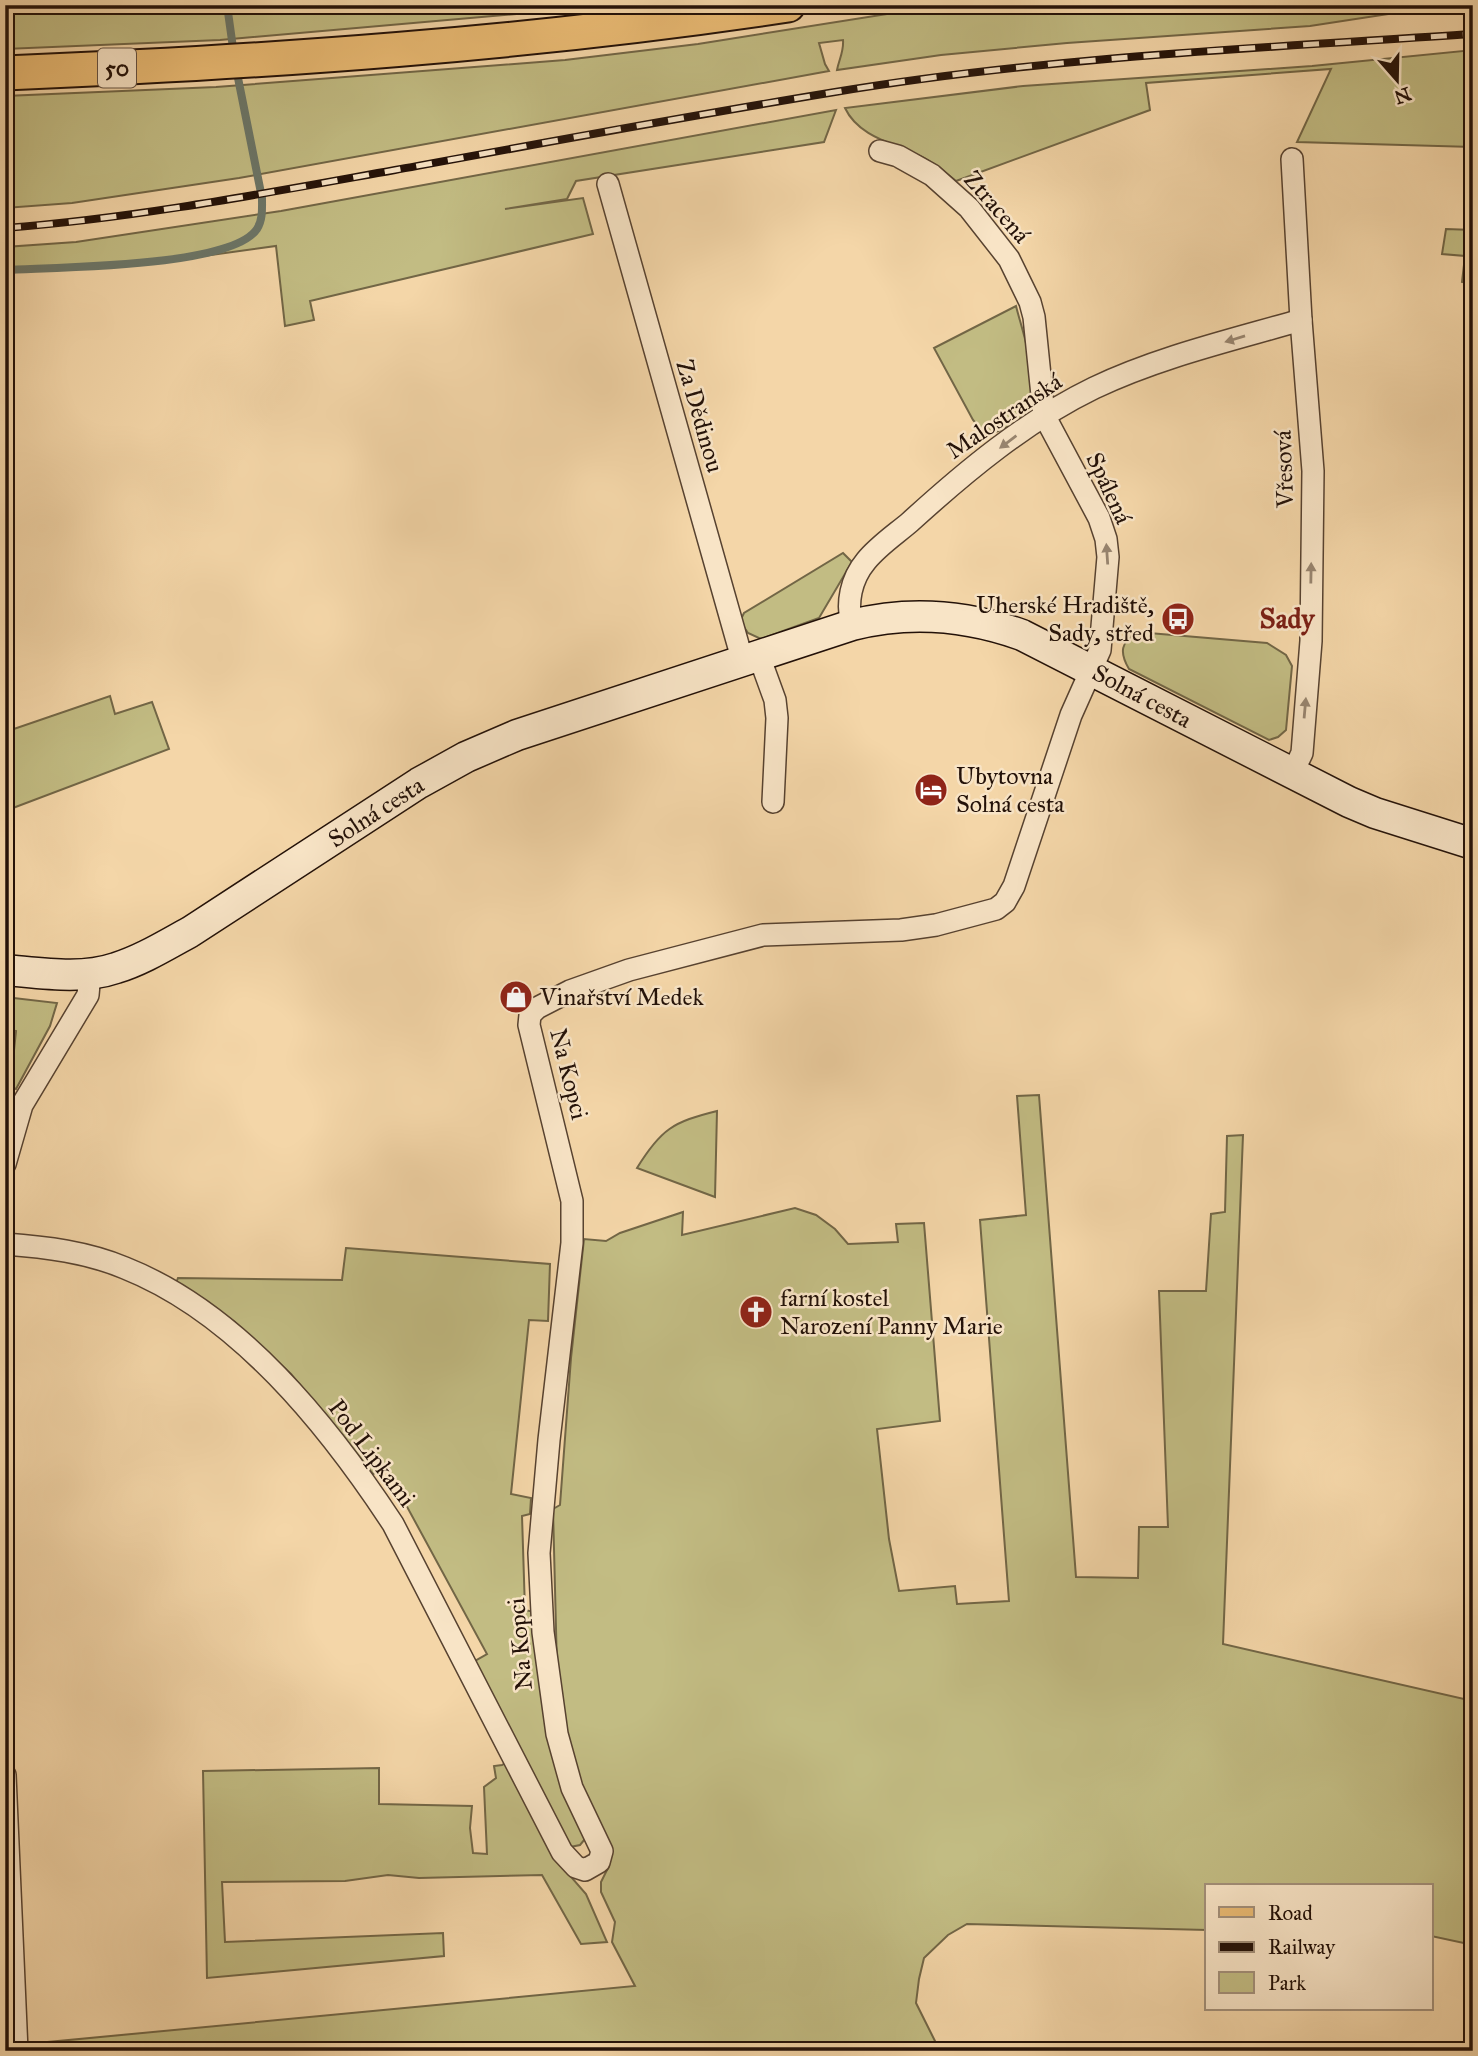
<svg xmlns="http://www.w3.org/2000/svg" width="1478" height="2056" viewBox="0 0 1478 2056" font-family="'IM FELL Great Primer',serif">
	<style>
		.green { fill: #c2bc83; stroke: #726646; stroke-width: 2 }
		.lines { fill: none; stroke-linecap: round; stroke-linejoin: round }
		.stream { stroke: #6c7668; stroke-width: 8 }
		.street-casing { stroke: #574230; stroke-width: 24 }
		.secondary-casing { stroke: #231108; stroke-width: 33 }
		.primary-casing { stroke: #231108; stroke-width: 37 }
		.street { stroke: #f8e4c6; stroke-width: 21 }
		.secondary { stroke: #f8e4c6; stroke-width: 30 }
		.primary { stroke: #eabb74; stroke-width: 33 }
		.rail-casing { stroke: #231108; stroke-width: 8 }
		.rail { stroke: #f8e4c6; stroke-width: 5; stroke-dasharray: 16; stroke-linecap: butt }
		.oneway { fill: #988570 }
		.labels { text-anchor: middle; stroke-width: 5; stroke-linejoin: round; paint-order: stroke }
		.shield { fill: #f8e4c6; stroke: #635041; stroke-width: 2 }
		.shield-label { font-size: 23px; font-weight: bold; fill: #231108 }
		.street-label { font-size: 24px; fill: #231108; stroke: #f8e4c6 }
		.poi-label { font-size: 24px; fill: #231108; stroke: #f8e4c6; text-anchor: start }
		.quarter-label { font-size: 28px; font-weight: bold; fill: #7a1f14; stroke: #f8e4c6 }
	</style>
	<rect width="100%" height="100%" fill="#f4d6a8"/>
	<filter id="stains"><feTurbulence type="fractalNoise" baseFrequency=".00286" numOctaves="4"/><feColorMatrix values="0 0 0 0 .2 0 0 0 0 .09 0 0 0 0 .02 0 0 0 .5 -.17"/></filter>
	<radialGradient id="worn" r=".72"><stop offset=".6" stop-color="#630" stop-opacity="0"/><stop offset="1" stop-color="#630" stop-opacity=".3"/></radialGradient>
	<g class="green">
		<polygon points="5,5 619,5 220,40 5,49"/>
		<path d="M944,5H1447L1310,26L1067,43L941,55L837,70C839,59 844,52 843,40L819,43L825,64L829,71L239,178L72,203L5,208V96L216,87L565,60L698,44Z"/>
		<path d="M1473,50V147L1297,142L1331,69L1146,83L1150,110L956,181C946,173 935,164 924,158C897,144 859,138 845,108L1023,86L1312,66Z"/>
		<polygon points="836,110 824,142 576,181 567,199 505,209 583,198 593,234 310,301 314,320 285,326 276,246 153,263 5,270 5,247 76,242 281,211"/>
		<polygon points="1446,229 1473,230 1473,284 1462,282 1465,256 1442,254"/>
		<path d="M1016,306C1022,331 1046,397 1026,416C1016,425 999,430 987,436L973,420L934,348Z"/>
		<polygon points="843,553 852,562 819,618 761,639 748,633 740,621 744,613"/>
		<path d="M1137,632L1267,643L1286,655L1292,666L1286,730L1278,737L1269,740L1129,669C1119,652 1121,642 1137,632Z"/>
		<polygon points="110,696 115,714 152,702 169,749 5,811 5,732"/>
		<polygon points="5,997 57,1003 50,1026 16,1089 5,1086 5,1060 13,1060 16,1031 5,1029"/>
		<polygon points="1039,1095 1076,1577 1138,1578 1139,1527 1168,1527 1159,1291 1206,1291 1211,1214 1225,1212 1227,1136 1243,1135 1223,1644 1473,1701 1473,1945 1431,1936 1431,1886 1207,1886 1207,1930 967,1924 948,1935 924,1958 919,1979 916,2003 940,2051 27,2051 27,2044 635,1986 612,1942 615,1922 601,1892 601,1882 609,1866 610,1856 590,1815 558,1708 553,1509 560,1505 571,1358 584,1239 606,1241 620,1233 683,1212 682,1235 795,1208 816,1215 835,1229 848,1244 898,1242 896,1224 924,1223 940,1421 877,1429 889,1539 899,1591 955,1586 957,1604 1009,1601 980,1220 1026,1215 1017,1096"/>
		<path d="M717,1111L715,1197L637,1168C661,1129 673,1122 717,1111Z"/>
		<polygon points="346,1248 550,1264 548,1321 529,1320 511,1494 531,1498 530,1514 522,1516 525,1610 534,1612 585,1839 580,1845 570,1847 475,1661 487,1654 386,1468 373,1474 291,1374 235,1322 176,1283 178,1278 342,1280"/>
		<polygon points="507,1762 565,1870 586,1894 607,1942 581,1944 542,1875 419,1878 388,1875 345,1881 222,1882 225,1942 443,1933 444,1956 207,1978 203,1771 379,1768 379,1804 472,1806 470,1828 473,1853 487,1854 484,1787 496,1778 494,1766 502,1765"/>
	</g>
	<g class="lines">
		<g class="stream">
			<polyline points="227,5 234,55"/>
			<path d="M5,270C53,267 231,268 257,229C263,220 262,208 262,198L236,68"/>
		</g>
		<defs>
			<g id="street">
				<polyline points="1292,159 1301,320 1313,471 1311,641 1302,753 1292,774"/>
				<polyline points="608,184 743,662"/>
				<path d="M852,625C846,603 851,579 866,561C878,546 896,534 910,522C966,471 1026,421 1094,388C1159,357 1232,340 1301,320"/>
				<polyline points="759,656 775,700 777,718 773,802"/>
				<polyline points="5,1164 22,1105 88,995 90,973"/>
				<path d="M5,1244C46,1247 87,1252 125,1268C238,1313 328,1425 393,1524L562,1852L576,1867L585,1870L599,1862L602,1851L572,1788L557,1734L543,1632L539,1553L549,1440L572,1243V1201L529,1025L530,1015L537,1008L570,991L629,970L763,935L901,930L936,925L996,909L1005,902L1014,886L1071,715L1100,650L1108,557L1106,539L1099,518L1044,415L1034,317L1030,302L1009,259L969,208L932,175L898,156L880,151"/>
				<polyline points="5,1775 17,2051"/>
			</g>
			<path id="secondary" d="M5,970C41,973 81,980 116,968C142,960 166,945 190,932L419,783L466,757L517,735L852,625C911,610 966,615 1022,635L1349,802L1375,813L1473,844"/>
			<path id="primary" d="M5,73C267,62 529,44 788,5"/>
		</defs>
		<use href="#street" class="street-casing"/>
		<use href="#secondary" class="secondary-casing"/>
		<use href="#primary" class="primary-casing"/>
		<use href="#street" class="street"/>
		<use href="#secondary" class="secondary"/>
		<use href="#primary" class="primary"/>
		<defs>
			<path id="rail" d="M5,228C136,218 266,193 395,170C542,143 688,116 835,92C1046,57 1260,48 1473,34"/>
		</defs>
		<use href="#rail" class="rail-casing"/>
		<use href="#rail" class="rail"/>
	</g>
	<defs><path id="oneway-solid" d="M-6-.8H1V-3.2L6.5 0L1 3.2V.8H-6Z" transform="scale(1.75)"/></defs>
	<g class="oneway">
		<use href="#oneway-solid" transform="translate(1235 339) rotate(163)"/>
		<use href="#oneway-solid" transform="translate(1008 442) rotate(143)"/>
		<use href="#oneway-solid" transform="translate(1107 554) rotate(-94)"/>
		<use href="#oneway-solid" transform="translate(1311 573) rotate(-89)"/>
		<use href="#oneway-solid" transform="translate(1305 708) rotate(-85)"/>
	</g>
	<defs>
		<symbol id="bus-disc" viewBox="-11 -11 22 22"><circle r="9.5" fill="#8f2418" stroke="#f8e4c6"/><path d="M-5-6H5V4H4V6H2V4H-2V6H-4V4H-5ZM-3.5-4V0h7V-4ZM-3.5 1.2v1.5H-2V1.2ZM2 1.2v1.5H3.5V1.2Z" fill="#fff"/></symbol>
		<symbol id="hotel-disc" viewBox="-11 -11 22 22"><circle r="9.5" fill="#8f2418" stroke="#f8e4c6"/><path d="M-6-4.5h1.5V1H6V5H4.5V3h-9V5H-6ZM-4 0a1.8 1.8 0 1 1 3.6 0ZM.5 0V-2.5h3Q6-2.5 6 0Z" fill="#fff"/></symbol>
		<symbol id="shop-disc" viewBox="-11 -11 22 22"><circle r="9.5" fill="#8f2418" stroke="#f8e4c6"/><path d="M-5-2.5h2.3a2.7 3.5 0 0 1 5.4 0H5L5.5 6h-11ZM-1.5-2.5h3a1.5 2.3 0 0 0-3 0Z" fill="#fff"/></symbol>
		<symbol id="church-disc" viewBox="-11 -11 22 22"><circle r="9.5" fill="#8f2418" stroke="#f8e4c6"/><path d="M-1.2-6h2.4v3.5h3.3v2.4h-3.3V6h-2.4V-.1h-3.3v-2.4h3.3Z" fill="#fff"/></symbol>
	</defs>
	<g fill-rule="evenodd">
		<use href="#bus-disc" x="1159" y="600" width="38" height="38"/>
		<use href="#hotel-disc" x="912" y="771" width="38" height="38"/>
		<use href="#shop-disc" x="497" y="978" width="38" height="38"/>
		<use href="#church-disc" x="737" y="1293" width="38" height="38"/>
	</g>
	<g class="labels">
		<rect class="shield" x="98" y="48.5" width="38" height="39" rx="5"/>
		<g class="shield-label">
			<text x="117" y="76">50</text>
		</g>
		<g class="street-label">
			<text transform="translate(997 207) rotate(49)" y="8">Ztracená</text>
			<text transform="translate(700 416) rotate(74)" y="8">Za Dědinou</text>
			<text transform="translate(1004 416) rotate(-34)" y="8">Malostranská</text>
			<text transform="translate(1284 469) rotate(-92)" y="8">Vřesová</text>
			<text transform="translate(1109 488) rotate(65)" y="8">Spálená</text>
			<text transform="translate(1142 696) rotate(28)" y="8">Solná cesta</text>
			<text transform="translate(376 812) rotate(-33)" y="8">Solná cesta</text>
			<text transform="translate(569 1074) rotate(76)" y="8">Na Kopci</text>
			<text transform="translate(372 1453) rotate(53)" y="8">Pod Lipkami</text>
			<text transform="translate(520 1644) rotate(-95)" y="8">Na Kopci</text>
		</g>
		<g class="poi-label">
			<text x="1154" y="613" text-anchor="end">Uherské Hradiště,<tspan x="1154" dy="28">Sady, střed</tspan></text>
			<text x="956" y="784">Ubytovna<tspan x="956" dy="28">Solná cesta</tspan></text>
			<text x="540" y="1005">Vinařství Medek</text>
			<text x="780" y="1306">farní kostel<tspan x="780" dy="28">Narození Panny Marie</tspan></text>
		</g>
		<g class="quarter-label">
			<text x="1287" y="628">Sady</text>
		</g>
	</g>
	<rect width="1478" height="2056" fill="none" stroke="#f4d6a8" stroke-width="28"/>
	<rect x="7" y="7" width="1464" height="2042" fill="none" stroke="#231108" stroke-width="3.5"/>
	<rect x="14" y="14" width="1450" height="2028" fill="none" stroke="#231108" stroke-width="2"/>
	<rect x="1205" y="1884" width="228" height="126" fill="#f8e4c6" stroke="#a3907a" stroke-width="2"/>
	<rect x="1219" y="1907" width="35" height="10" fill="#eabb74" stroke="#a3907a" stroke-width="2"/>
	<text x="1268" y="1920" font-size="21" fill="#231108">Road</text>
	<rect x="1219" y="1942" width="35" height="10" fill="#231108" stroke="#a3907a" stroke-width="2"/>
	<text x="1268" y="1954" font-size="21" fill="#231108">Railway</text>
	<rect x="1219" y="1972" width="35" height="21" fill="#c2bc83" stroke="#a3907a" stroke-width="2"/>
	<text x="1268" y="1990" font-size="21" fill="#231108">Park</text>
	<g transform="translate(1397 80) rotate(160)" stroke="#f8e4c6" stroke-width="5" paint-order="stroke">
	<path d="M0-5L12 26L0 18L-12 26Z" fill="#231108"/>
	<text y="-10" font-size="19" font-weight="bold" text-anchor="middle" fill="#231108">N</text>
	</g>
	<rect width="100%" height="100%" filter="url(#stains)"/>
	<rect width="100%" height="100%" fill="url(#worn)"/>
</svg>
